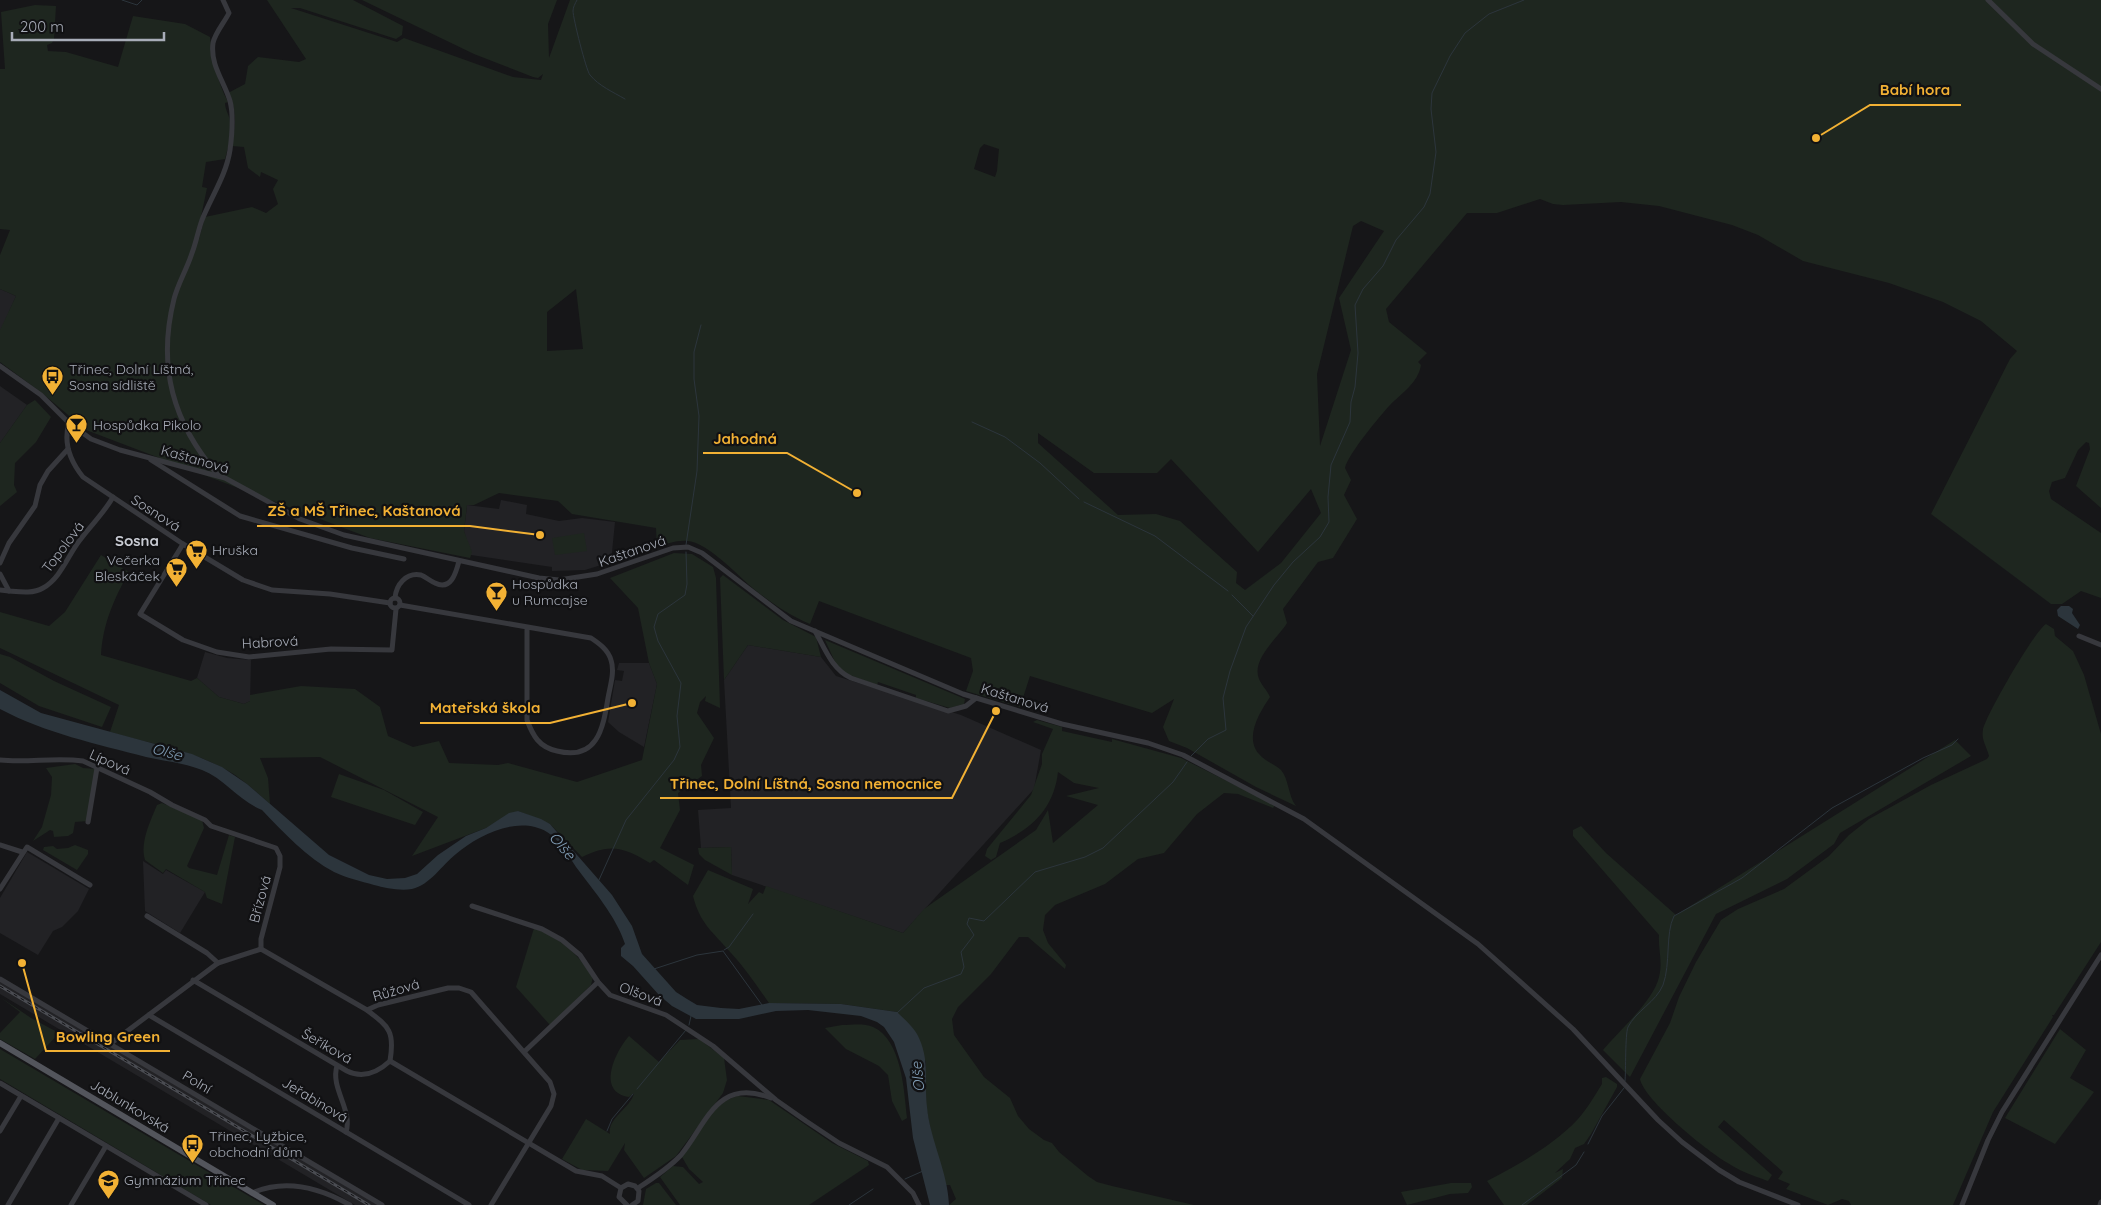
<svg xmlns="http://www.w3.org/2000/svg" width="2101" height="1205" viewBox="0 0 2101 1205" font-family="Quicksand,sans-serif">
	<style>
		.built { fill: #222225 }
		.green { fill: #1e261f; fill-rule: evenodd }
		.water { fill: #2c353c }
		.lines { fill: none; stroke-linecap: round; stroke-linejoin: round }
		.stream { stroke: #2c353c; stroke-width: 1 }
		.minor { stroke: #37383d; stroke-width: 5 }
		.major { stroke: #53555c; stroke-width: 6 }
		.rail-casing { stroke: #4a4c52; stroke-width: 3 }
		.rail { stroke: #111113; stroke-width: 1; stroke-dasharray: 4; stroke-linecap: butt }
		.labels { text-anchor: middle; stroke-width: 4.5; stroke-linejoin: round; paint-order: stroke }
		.poi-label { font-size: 14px; fill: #a8adb8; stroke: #111113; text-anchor: start }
		.street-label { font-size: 14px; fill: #a8adb8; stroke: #111113 }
		.neighbourhood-label { font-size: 15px; font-weight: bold; fill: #c9ccd4; stroke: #111113 }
		.water-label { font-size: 15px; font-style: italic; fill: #7f9bb3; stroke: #111113 }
		.leader { fill: none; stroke: #f2b134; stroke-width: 2 }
		.callout-dot { fill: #f2b134; stroke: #111113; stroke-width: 2 }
		.callout-label { font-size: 15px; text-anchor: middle; font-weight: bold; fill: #f2b134; stroke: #111113; stroke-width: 4.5; stroke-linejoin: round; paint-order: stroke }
	</style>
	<rect width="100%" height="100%" fill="#161618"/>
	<g class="built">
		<polygon points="0,289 16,296 1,330 0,330"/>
		<polygon points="0,386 27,405 0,443"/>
		<polygon points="501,500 527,505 526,514 559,521 582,518 615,522 611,562 585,570 552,571 552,567 471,555 464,531 467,505 499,509"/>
		<polygon points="748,645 821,657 836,676 961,715 1041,750 1034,789 903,933 732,875 731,847 701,848 698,810 731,808 724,680"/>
		<polygon points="205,652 227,658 251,660 250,701 244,704 219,697 197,678"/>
		<polygon points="619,663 649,663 657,684 644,747 619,732 608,722 615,680 622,681 624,671 617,670"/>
		<polygon points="27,852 89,889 78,911 62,927 53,931 38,955 0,933 0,898"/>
		<polygon points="143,861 163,874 166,870 205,892 180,933 145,911"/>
		<polygon points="0,981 378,1205 355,1205 0,994"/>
	</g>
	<g class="green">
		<path d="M267,0H353L403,26L402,35L396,39L300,8H291L397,42L404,38L513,77L541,80L543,74L538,78L533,77L474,54L362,0H557L548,24L549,58L570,0H2101V508L2076,486L2090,449L2089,443L2086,442L2078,450L2065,478L2052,482L2049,491L2051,499L2101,533V598L2081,591L2062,604H2051L1931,514L2010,359L2017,351L1981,321L1943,302L1889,283L1803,261L1758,235L1732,225L1659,206L1621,202L1563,205L1553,204L1540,199L1497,213H1467L1386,309L1389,322L1427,353L1418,362L1421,365C1418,383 1402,393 1390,405C1380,416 1348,454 1345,468L1351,480L1344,495L1357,519L1333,558L1318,562L1283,609L1287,623C1278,638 1251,659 1259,679C1262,686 1267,690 1270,697C1260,712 1244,737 1259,754C1265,761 1274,764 1281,770C1289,779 1288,796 1296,806L1256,787L1187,748L1169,741L1163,727L1174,699L1152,713L1030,676L1020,707L966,691L973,671L971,658L819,601L810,624C790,616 772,603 755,590C739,577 708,542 687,541C677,540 667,544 657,547L656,528L572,514L558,501L499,493L474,505H467L464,531L472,552L470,558L370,538L86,430L42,393L0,362V330L16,296L0,289V255L10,230L0,229V69H5L1,12L35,5L56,6L54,39L52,43L47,45L48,51L66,52L118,67L133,16L185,24L210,37C213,61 217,81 228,102L225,103C225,110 230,116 230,122C232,135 228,148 225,159L206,162L202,187L207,188L197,236L199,239L205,217L252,207L266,213L278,204L273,189L278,180L261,172L260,177L248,168L244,147L232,146C235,127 238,110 228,93L245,84L248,66L258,57L299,62L306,59ZM984,144L999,149L997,171L995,177L974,169L980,148ZM1361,221L1384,231L1339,298L1351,350L1320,446L1317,374L1353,226ZM576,289L583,349L547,351V312ZM1038,433L1094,473H1157L1171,459L1258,552L1311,489L1321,513L1281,563L1245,590L1236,583L1237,572L1180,521L1156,514L1118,515L1038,443Z"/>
		<polygon points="35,400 51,417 36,442 15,463 14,485 17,492 0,506 0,443 27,405"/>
		<polygon points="584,533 587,551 555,555 552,538"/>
		<path d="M674,553L692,554L713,567L716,578L720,708L705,701L706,696L700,702L697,713L714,738L701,765L702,776L678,793L680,810L660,848L694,865L688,885L654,860L650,863C623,847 611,843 582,857L550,824L518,811L486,828L412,856L438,817L320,757L260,758L268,778L270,804C255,791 240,776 221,767C187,749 147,743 110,732L119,705L0,648V612L49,626L65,612L101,555L129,572C114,599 103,623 101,655L191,681L197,678L219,697L244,704L250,701V695L301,686L355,689L380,707L388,736L413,747L439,741L449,763L498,765L508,763L577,782L642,760L657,684L649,663L638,608L610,578Z"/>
		<polygon points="723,575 783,620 816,637 821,657 748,645 724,680 720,578"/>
		<path d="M2046,624L2054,629L2055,636L2073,651L2084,675L2101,734V942L2054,1015H2052L2053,1017L1993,1112L1953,1205H1851L1849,1201L1842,1199L1828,1205L1786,1189L1790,1184L1778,1179L1783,1172L1724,1120L1718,1127L1772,1175L1768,1181L1765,1180C1751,1175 1738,1170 1726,1162C1706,1150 1644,1100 1640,1079L1670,1023L1679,997L1696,962L1721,920L1738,909L1784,889L1829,856L1849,835L1869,819L1931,785L1987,759L1989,756C1987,747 1981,740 1983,730C1985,717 2035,630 2046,624Z"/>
		<polygon points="825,640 965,699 964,704 950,708 916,698 916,695 878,682 877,685 844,673 836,664"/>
		<polygon points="0,654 10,657 54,681 111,707 102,727 39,706 0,683"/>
		<path d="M1037,720L1062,727V731L1112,742V739L1181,758L1275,805L1273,808L1238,794L1224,793L1197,814L1164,853L1138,859L1105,884L1055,905L1045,915L1043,930L1048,943L1066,965L1065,969L1028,937H1019L991,974L958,1007L952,1019L954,1035L984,1077L1010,1098L1018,1116L1029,1129L1044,1140L1052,1143L1059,1152L1088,1176L1097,1182L1112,1186L1194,1205H949L956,1199L950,1185H946L933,1142L926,1106V1062L897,1012L841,1004L769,1003C757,986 745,968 731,953C713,932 700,924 693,896L708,870L753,889L748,904L759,892L763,894L766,886L903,933L924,909L1036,830L1048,810L1053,843L1098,805L1066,796L1099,788L1074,783L1058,772C1054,808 1032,829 1000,843L996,857L991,860L985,856L987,849L1031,795L1042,764V754L1053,729L1033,722Z"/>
		<path d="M1955,740L1971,756L1840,833L1834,844L1787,879L1716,914L1630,1077L1603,1050C1619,1031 1654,1000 1659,977C1663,962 1658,949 1659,935L1573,836V830L1581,826L1606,853L1676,915Z"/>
		<polygon points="75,764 83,768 97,769 88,821 75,822 73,833 68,836 54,837 53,831 50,830 33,841 42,827 51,795 52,777 46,768"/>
		<polygon points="339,774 384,790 423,812 415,825 331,797"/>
		<path d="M162,803L202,820L204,828L187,866L189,868L217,875L229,835L235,837L222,904L207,898L205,892L166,869L163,873L145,860C140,842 150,822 157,805Z"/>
		<polygon points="75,845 88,850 88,854 77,870 43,850 44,847 53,846 57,849 68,848"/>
		<polygon points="731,847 732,875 705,860 699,854 698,848"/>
		<path d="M534,928C560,938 578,954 593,977L591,985L550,1025L516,987Z"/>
		<polygon points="0,997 31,1018 59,1033 35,1059 0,1039 0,1033 20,1012"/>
		<path d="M842,1025C852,1025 864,1023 873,1027C902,1040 904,1091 907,1118L902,1121L892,1101L888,1075L879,1066L846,1049L825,1028Z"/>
		<polygon points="2060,1029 2086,1050 2070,1078 2094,1092 2055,1144 2005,1118"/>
		<path d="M629,1036L659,1062L680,1040L699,1039L724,1058L727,1080L723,1093L676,1156L644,1178L624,1150L625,1143L608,1171L582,1170L562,1159L586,1119L610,1134C607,1118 631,1108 634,1093L629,1097C596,1092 615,1052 629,1036Z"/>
		<polygon points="0,1049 264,1205 211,1205 0,1079"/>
		<path d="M1606,1077L1617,1084V1087L1591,1134L1584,1144L1575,1148L1570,1159L1555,1173L1563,1169L1562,1178L1527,1205H1504L1487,1181C1518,1165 1554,1145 1578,1119C1587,1109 1595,1095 1602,1084V1078Z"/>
		<path d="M738,1096L769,1100L832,1143L868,1161L869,1165L809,1205H680L660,1177L673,1166L683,1167L699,1184L703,1182L689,1169L682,1157C697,1135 711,1102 738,1096Z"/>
		<polygon points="656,1183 659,1183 676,1205 643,1205 646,1189"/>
		<polygon points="1451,1183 1471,1183 1472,1187 1468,1193 1450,1194 1407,1205 1401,1192"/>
	</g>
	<g class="water">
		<polygon points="2061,606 2069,606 2073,609 2072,613 2080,625 2078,629 2058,616 2057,610"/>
		<path d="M0,690L41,713L192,754L222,767L247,784L329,855L369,875L387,879L405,878L417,874L438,855L466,836L486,828L509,813L518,811L541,819L550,824L612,895L632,926L642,954L676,992L687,999L697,1005L721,1008L739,1009L769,1003L841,1004L897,1012C905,1020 915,1028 919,1038C930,1062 924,1083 927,1107C930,1140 948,1172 949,1205H930L913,1138L906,1078L894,1042L884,1027L877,1022L861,1016L808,1010L776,1011L739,1019H696L672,1006L659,995L633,966L621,956V948L625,944C616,916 593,890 576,867C568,855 559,839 547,832C518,815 478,835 456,854C442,865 430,885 412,889C400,891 385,888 374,885C361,881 346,878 334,872C307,858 283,832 262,810C239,801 225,779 202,770C184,763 164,761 146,757C97,744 45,733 0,709Z"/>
	</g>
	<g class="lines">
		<g class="stream">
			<polyline points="122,0 137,5 142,0"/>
			<path d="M577,0C575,4 573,7 573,11C573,18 586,70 590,75C599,86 613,92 625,99"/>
			<polyline points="972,422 1005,437 1040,463 1079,499"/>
			<polyline points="1084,502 1155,536 1228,591"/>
			<polyline points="686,545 697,471 699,416 694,379 694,352 701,325"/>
			<polyline points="1232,595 1253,616"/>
			<polyline points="1191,756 1208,739 1226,730 1223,698 1230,671 1246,627 1274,585 1293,562 1320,537 1329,522 1328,497 1331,465 1350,422 1351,402 1355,387 1358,353 1355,305 1363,289 1383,266 1396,240 1424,207 1430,194 1436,152 1431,109 1432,93 1450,56 1465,33 1489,14 1524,0"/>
			<polyline points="599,880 626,820 674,760 680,747 677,716 681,683 658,641 654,627 658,614 685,595 687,584 686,552"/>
			<polyline points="724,950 729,947 753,914"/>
			<polyline points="654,969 697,955 723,951 762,1005"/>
			<polyline points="897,1013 924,988 961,974 964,967 961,952 974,935 967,924 969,918 984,921 1035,872 1085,857 1103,848 1173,782 1187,762"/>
			<polyline points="689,1025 691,1016"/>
			<path d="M1625,1081C1626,1070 1625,1035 1628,1027C1636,1011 1656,1002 1663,985C1671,963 1665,934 1674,916L1742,878L1832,808L1923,758L1952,745L1958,739"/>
			<polyline points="637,1089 686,1030"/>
			<polyline points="607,1131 612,1119 633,1094"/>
			<polyline points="1588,1144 1602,1116 1624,1088"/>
			<polyline points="905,1179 923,1171"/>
			<polyline points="849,1205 873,1189"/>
			<polyline points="1522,1205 1576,1165 1584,1152"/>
		</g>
		<g class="minor">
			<polyline points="1988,0 2033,44 2101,89"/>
			<polyline points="0,366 41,395 69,423 91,439 120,450 225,478 300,519 344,535 539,578 559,580 597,574 673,548 688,547 702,553 791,621 963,694 1062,724 1148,743 1183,755 1304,819 1478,944 1573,1029 1658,1120 1682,1142 1719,1170 1739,1182 1798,1205"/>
			<path d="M69,423C63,443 71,462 83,477L183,544L243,580L272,590L330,594L390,603"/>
			<polyline points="151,460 240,516 352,548 404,559"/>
			<path d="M218,475C173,423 157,367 174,299C178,283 187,269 192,253C196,243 198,231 202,220C211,197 226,176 230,150C232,135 234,116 230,101C224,81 210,65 213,43C215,33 224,23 229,13L223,0"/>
			<polyline points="183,544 140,614 183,640 217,652 249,657 331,649 392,650 396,609"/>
			<polyline points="0,563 9,543 35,506 40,485 48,471 68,449"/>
			<path d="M0,574L9,591C20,592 33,594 43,588C61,578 68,555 80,540C91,525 104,513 113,497"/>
			<polyline points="0,590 9,591"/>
			<circle cx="395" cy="603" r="5"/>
			<path d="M395,598C396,585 406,572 421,575C426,577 430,581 435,583C451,591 456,573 459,561"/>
			<path d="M400,605L591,638C600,644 608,650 611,660C615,672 610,686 608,698C603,729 597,761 557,751C539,747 533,736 527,720V628"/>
			<path d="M815,631C825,649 832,669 851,678L948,711L966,706L976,698"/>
			<polyline points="2079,636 2101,645"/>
			<path d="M0,760C27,763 56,757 83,761L150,792L172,805L205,820L211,826L276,848L280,856V867L261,939V949"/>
			<polyline points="88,822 97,768"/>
			<polyline points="0,845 22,852"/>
			<polyline points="0,889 27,847 90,885"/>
			<polyline points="472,906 542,929 562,940 580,955 598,982 610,995 666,1015 713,1046 776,1100 806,1121 839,1143 887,1167 913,1193 919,1205"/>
			<polyline points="147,916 207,953 218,963"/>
			<polyline points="0,979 382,1205"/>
			<path d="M193,980L347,1071C363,1079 377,1073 390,1061L576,1171L602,1176L621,1188"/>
			<path d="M367,1010C389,1027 395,1031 390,1061"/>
			<polyline points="149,1015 469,1205"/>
			<polyline points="110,1044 218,963 261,949 367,1010 378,1005 448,988 459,988 471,992 550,1082 554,1094 551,1106 491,1205"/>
			<polyline points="524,1052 598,982"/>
			<path d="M337,1066C330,1088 353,1110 346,1132"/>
			<polyline points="0,1083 206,1205"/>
			<polyline points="0,1131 21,1096"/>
			<path d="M638,1188C652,1179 669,1168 681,1155C707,1123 717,1077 771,1098"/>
			<path d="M252,1193C286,1178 320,1188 350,1205"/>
			<polyline points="8,1205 59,1118"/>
			<polyline points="71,1205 106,1146"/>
			<polyline points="627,1205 619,1197 621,1188 628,1184 635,1186 639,1191 638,1201 632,1205"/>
			<polyline points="1962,1205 1988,1140 2002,1112 2101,955"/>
			<polyline points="2100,1205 2101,1202"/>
		</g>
		<polyline class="major" points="0,1043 273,1205"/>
		<defs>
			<polyline id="rail" points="0,986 369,1205"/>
		</defs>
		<use href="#rail" class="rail-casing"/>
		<use href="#rail" class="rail"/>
	</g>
	<defs>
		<symbol id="bus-pin" viewBox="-11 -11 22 30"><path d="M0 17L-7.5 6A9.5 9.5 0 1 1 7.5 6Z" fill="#f2b134" stroke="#111113"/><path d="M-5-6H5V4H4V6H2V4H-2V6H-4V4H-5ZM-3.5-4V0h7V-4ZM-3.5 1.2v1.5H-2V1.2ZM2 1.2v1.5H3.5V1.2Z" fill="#111"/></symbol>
		<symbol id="bar-pin" viewBox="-11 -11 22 30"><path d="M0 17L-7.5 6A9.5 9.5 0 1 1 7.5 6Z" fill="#f2b134" stroke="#111113"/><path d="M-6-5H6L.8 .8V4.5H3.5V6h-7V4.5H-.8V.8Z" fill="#111"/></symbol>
		<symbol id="supermarket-pin" viewBox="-11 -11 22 30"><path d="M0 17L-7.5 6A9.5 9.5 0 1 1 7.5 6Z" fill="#f2b134" stroke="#111113"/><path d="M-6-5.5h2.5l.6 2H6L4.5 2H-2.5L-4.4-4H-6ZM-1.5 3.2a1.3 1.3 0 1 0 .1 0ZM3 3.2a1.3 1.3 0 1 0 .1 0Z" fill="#111"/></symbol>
		<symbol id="school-pin" viewBox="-11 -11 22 30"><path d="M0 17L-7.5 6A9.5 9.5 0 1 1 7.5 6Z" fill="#f2b134" stroke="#111113"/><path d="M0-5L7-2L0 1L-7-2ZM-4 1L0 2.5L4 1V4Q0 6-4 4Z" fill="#111"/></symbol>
	</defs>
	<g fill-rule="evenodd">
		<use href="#bus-pin" x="40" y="364" width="25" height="34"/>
		<use href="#bar-pin" x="64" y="412" width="25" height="34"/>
		<use href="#supermarket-pin" x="184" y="538" width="25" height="34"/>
		<use href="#supermarket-pin" x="164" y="556" width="25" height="34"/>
		<use href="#bar-pin" x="484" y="580" width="25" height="34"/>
		<use href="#bus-pin" x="180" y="1132" width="25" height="34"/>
		<use href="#school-pin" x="96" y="1168" width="25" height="34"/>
	</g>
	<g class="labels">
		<g class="poi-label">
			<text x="69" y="374">Třinec, Dolní Líštná,<tspan x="69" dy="16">Sosna sídliště</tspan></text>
			<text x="93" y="430">Hospůdka Pikolo</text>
			<text x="212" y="555">Hruška</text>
			<text x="160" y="565" text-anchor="end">Večerka<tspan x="160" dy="16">Bleskáček</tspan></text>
			<text x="512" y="589">Hospůdka<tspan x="512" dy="16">u Rumcajse</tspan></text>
			<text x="209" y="1141">Třinec, Lyžbice,<tspan x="209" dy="16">obchodní dům</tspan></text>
			<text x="124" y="1185">Gymnázium Třinec</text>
		</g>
		<g class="street-label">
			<text transform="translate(195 459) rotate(16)" y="5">Kaštanová</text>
			<text transform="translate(156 513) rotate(33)" y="5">Sosnová</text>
			<text transform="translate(63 547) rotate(-53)" y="5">Topolová</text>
			<text transform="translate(632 551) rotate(-19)" y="5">Kaštanová</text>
			<text transform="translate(270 642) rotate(-3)" y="5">Habrová</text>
			<text transform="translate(1015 698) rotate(17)" y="5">Kaštanová</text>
			<text transform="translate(110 762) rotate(24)" y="5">Lípová</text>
			<text transform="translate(260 899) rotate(-75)" y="5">Břízová</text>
			<text transform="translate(396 990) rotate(-16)" y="5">Růžová</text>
			<text transform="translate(641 994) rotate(20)" y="5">Olšová</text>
			<text transform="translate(327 1046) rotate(30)" y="5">Šeříková</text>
			<text transform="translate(197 1082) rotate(31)" y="5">Polní</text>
			<text transform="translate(315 1100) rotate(31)" y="5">Jeřabinová</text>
			<text transform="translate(130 1106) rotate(31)" y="5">Jablunkovská</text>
		</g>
		<g class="neighbourhood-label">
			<text x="137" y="546">Sosna</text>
		</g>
		<g class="water-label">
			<text transform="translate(167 752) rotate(15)" y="5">Olše</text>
			<text transform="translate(562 846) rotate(49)" y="5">Olše</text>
			<text transform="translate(918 1077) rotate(-96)" y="5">Olše</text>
		</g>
	</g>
	<path class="leader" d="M1816 138L1870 105H1961M857 493L787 453H703M540 535L470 526H257M632 703L550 723H420M996 711L952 798H660M22 963L46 1051H170"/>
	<g class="callout-dot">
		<circle cx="1816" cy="138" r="5"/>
		<circle cx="857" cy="493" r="5"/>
		<circle cx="540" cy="535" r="5"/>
		<circle cx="632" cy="703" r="5"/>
		<circle cx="996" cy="711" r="5"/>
		<circle cx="22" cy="963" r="5"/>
	</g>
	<g class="callout-label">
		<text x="1915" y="95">Babí hora</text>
		<text x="745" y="444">Jahodná</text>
		<text x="364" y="516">ZŠ a MŠ Třinec, Kaštanová</text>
		<text x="485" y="713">Mateřská škola</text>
		<text x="806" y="789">Třinec, Dolní Líštná, Sosna nemocnice</text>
		<text x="108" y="1042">Bowling Green</text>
	</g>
	<path d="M12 32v8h152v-8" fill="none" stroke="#a8adb8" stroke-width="2.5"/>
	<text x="20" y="32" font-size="15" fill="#a8adb8" stroke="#111113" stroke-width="4" paint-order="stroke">200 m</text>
</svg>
